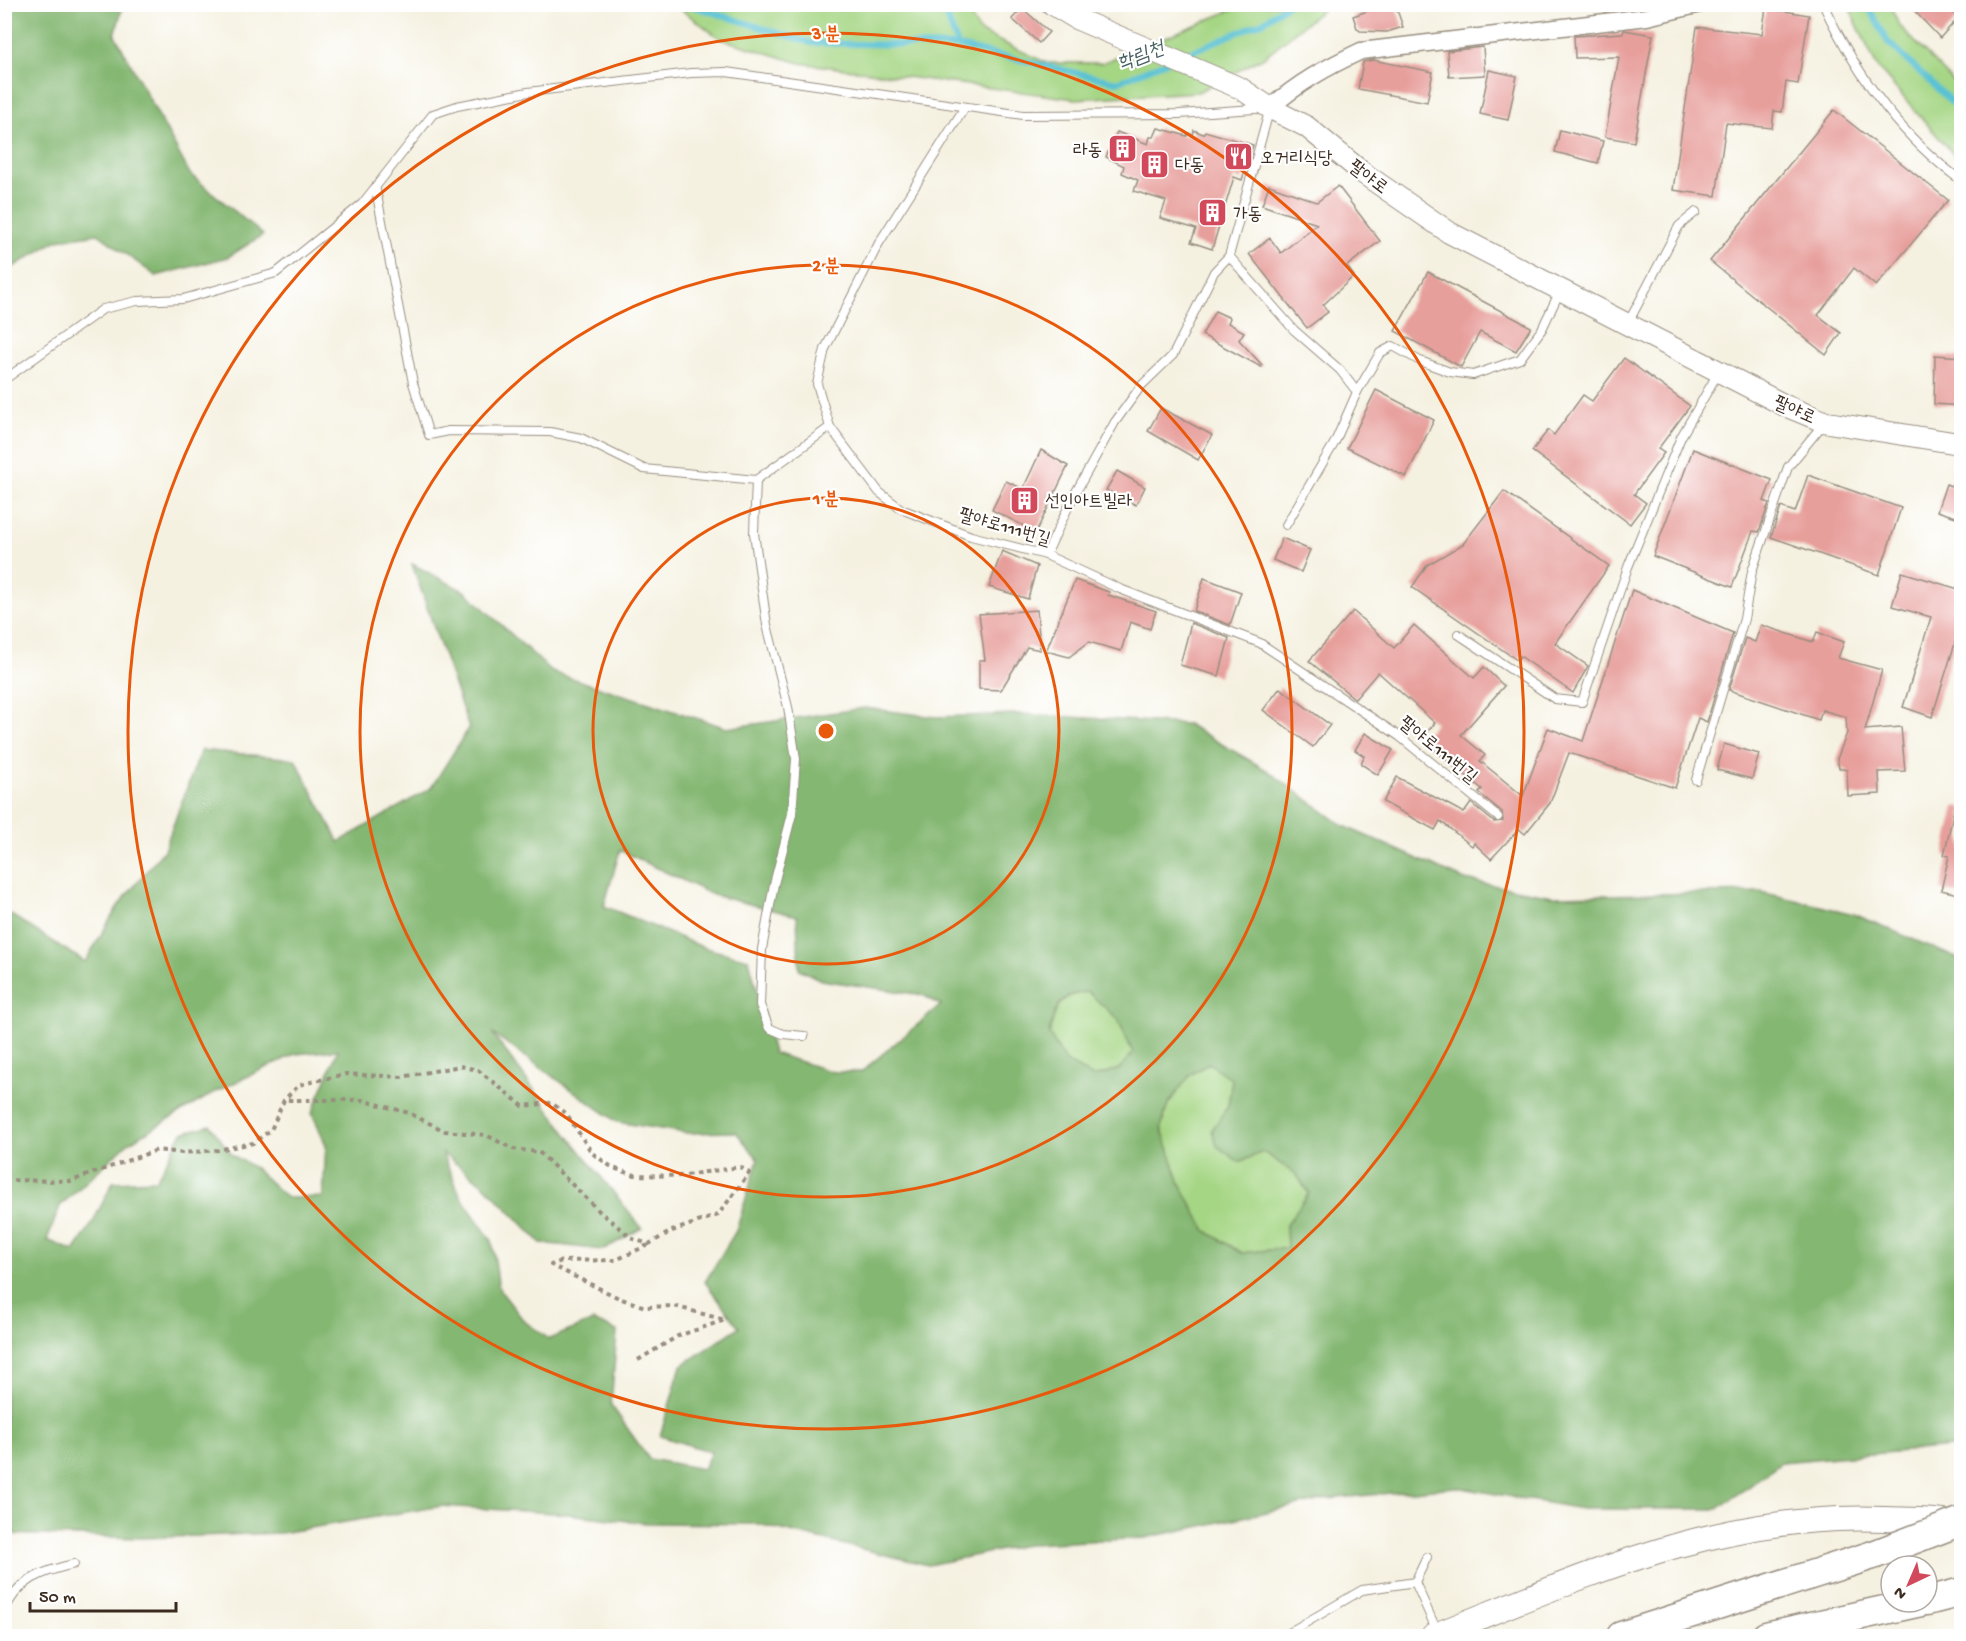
<svg xmlns="http://www.w3.org/2000/svg" width="1966" height="1641" viewBox="0 0 1966 1641" font-family="'Gochi Hand','Poor Story',sans-serif">
	<style>
		.green { fill: #a5d684; stroke: #708051; stroke-width: 1.5 }
		.forest { fill: #84b772; stroke: #607048; stroke-width: 1.5; fill-rule: evenodd }
		.lines { fill: none; stroke-linecap: round; stroke-linejoin: round }
		.stream { stroke: #58c1d4; stroke-width: 6 }
		.building { fill: #e79f9b }
		.service-casing { stroke: #988e80; stroke-width: 10 }
		.minor-casing { stroke: #988e80; stroke-width: 19 }
		.tertiary-casing { stroke: #988e80; stroke-width: 23 }
		.secondary-casing { stroke: #988e80; stroke-width: 26 }
		.trunk-casing { stroke: #988e80; stroke-width: 31 }
		.path { stroke: #988e80; stroke-width: 4; stroke-dasharray: 4.5 4.5; stroke-linecap: butt }
		.service { stroke: #fff; stroke-width: 8 }
		.minor { stroke: #fff; stroke-width: 16 }
		.tertiary { stroke: #fff; stroke-width: 21 }
		.secondary { stroke: #fff; stroke-width: 24 }
		.trunk { stroke: #fff; stroke-width: 28 }
		.trunk-bridge-casing { stroke: #988e80; stroke-width: 31; stroke-linecap: butt }
		.trunk-bridge { stroke: #fff; stroke-width: 28 }
		.ring { fill: none; stroke: #e8590c; stroke-width: 3 }
		.labels { text-anchor: middle; stroke-width: 4.5; stroke-linejoin: round; paint-order: stroke }
		.poi-label { font-size: 18px; fill: #3b2a1e; stroke: #fff; text-anchor: start }
		.street-label { font-size: 18px; fill: #3b2a1e; stroke: #fff }
		.water-label { font-size: 20px; font-style: italic; fill: #455f5e; stroke: #fff }
		.centre { fill: #e8590c; stroke: #fff; stroke-width: 3 }
		.ring-label { font-size: 18px; text-anchor: middle; font-weight: bold; fill: #e8590c; stroke: #fff; stroke-width: 4.5; stroke-linejoin: round; paint-order: stroke }
	</style>
	<rect width="100%" height="100%" fill="#fff"/>
	<filter id="ink" filterUnits="userSpaceOnUse"><feTurbulence type="fractalNoise" baseFrequency=".0167" numOctaves="2"/><feDisplacementMap in="SourceGraphic" scale="12" xChannelSelector="R" yChannelSelector="G"/><feConvolveMatrix kernelMatrix="1 2 1 2 8 2 1 2 1" color-interpolation-filters="sRGB"/></filter>
	<filter id="wash" filterUnits="userSpaceOnUse"><feTurbulence type="fractalNoise" baseFrequency=".008" numOctaves="4" result="noise"/><feDisplacementMap in="SourceGraphic" scale="24" xChannelSelector="R" yChannelSelector="G"/><feGaussianBlur stdDeviation="1.35" result="paint"/><feColorMatrix in="noise" values="0 0 0 0 0 0 0 0 0 0 0 0 0 0 0 0 0 1.4 0 .05"/><feComposite in="paint" operator="in"/></filter>
	<g filter="url(#wash)">
		<rect width="100%" height="100%" fill="#f5f1e1"/>
		<g class="green">
			<polygon points="761,4 846,10 852,5 964,5 980,32 1047,63 1102,63 1244,5 1328,5 1264,57 1198,92 1075,99 800,63 721,39 675,5"/>
			<polygon points="1848,5 1890,5 1899,25 1961,90 1961,163 1877,67"/>
			<path d="M1088,992L1118,1019L1133,1053L1119,1069L1093,1077L1065,1061L1049,1035C1056,1009 1057,994 1088,992Z"/>
			<polygon points="1209,1063 1232,1079 1228,1106 1212,1130 1239,1162 1263,1152 1296,1174 1309,1194 1286,1225 1287,1248 1242,1253 1206,1231 1180,1184 1161,1127 1168,1104 1190,1075"/>
		</g>
		<g class="forest">
			<polygon points="5,4 123,5 115,35 190,174 263,235 228,257 156,276 98,234 57,240 5,272"/>
			<path d="M412,564L466,592L552,672L727,728L865,708L936,717L1020,714L1187,724L1268,771L1344,826L1465,880L1553,896L1761,892L1854,914L1961,960V1446L1781,1462L1718,1509H1582L1456,1487L1327,1499L1145,1538L1031,1544L928,1565L758,1524L645,1523L568,1514L442,1506L280,1533L141,1538L5,1534V911L85,962L118,906L164,850L201,750L295,759L339,842L431,788L469,728ZM620,850L713,895L797,916L799,969L821,980L923,995L941,1005L861,1072H833L773,1053L749,959L705,948L604,906ZM1088,992L1118,1019L1133,1053L1119,1069L1093,1077L1065,1061L1049,1034C1056,1008 1057,994 1088,992ZM492,1033L617,1122L686,1133L736,1132L758,1159L736,1231L705,1282L739,1327L681,1366L660,1436L711,1452L703,1469L649,1459L611,1405L617,1331L593,1321L549,1339L524,1321L499,1289L492,1241L461,1197L442,1153L483,1184L541,1243L603,1250L642,1228L566,1133ZM338,1050L312,1113L326,1145L323,1197L287,1198L255,1168L232,1155L210,1125L182,1133L156,1180L113,1182L92,1224L74,1251L47,1240L60,1206L128,1143L217,1091L295,1054ZM1209,1063L1232,1080L1228,1106L1212,1130L1217,1146L1239,1162L1263,1152L1296,1174L1309,1193L1286,1225L1287,1248L1242,1253L1206,1231L1180,1184L1161,1127L1168,1104L1190,1075Z"/>
		</g>
		<g class="lines">
			<g class="stream">
				<polyline points="685,4 811,43 958,46 1117,82 1166,62"/>
				<polyline points="942,4 958,46"/>
				<polyline points="1867,4 1887,41 1962,112"/>
				<polyline points="1178,57 1263,22 1288,4"/>
			</g>
		</g>
		<g id="blocks">
			<g class="building">
				<polygon points="1387,4 1395,4 1403,27 1387,32 1360,31 1357,28 1353,16"/>
				<polygon points="1908,4 1945,4 1958,18 1940,38"/>
				<polygon points="1022,8 1049,32 1039,43 1012,19"/>
				<polygon points="1766,8 1809,15 1798,84 1786,82 1782,112 1774,111 1772,128 1726,123 1716,196 1673,190 1697,27 1762,34"/>
				<polygon points="1624,30 1653,35 1634,142 1605,137 1619,57 1575,58 1574,36 1623,33"/>
				<polygon points="1483,47 1485,75 1449,77 1447,51"/>
				<polygon points="1373,60 1433,72 1427,102 1358,89 1363,62"/>
				<polygon points="1489,70 1517,76 1508,120 1480,114"/>
				<polygon points="1834,110 1948,200 1876,286 1854,268 1818,315 1841,333 1826,355 1710,261"/>
				<polygon points="1158,128 1187,136 1188,133 1193,135 1194,130 1203,134 1205,131 1253,145 1242,180 1234,177 1212,249 1191,242 1196,229 1160,218 1166,201 1134,191 1138,180 1122,173 1124,166 1106,157 1117,132 1148,144 1150,137 1154,137"/>
				<polygon points="1560,130 1603,141 1598,163 1555,152"/>
				<polygon points="1269,185 1317,202 1338,186 1380,241 1347,266 1354,276 1323,305 1328,312 1307,328 1249,254 1270,238 1281,253 1317,224 1262,205"/>
				<polygon points="1428,272 1531,327 1516,351 1480,332 1461,367 1395,331"/>
				<polygon points="1215,311 1230,318 1228,323 1244,332 1239,340 1262,365 1261,367 1202,335"/>
				<polygon points="1935,355 1962,357 1962,406 1934,404"/>
				<polygon points="1624,358 1690,406 1658,449 1664,453 1634,494 1646,503 1630,524 1532,451 1548,430 1554,435 1583,395 1592,401"/>
				<polygon points="1376,390 1434,420 1406,477 1347,448"/>
				<polygon points="1161,408 1212,435 1198,460 1148,431"/>
				<polygon points="1693,449 1772,480 1764,501 1769,503 1759,532 1753,531 1732,587 1653,556"/>
				<polygon points="1041,450 1068,466 1036,532 992,510 1006,481 1023,489"/>
				<polygon points="1117,471 1145,487 1136,505 1106,490"/>
				<polygon points="1808,475 1901,508 1879,575 1771,537 1781,507 1795,512"/>
				<polygon points="1946,484 1962,490 1962,519 1937,511"/>
				<polygon points="1504,491 1609,566 1555,643 1588,666 1573,693 1520,656 1517,660 1412,587 1427,565 1463,544"/>
				<polygon points="1282,538 1310,550 1301,572 1273,560"/>
				<polygon points="1002,551 1037,566 1028,599 989,587"/>
				<polygon points="1902,572 1962,590 1962,621 1932,717 1903,707 1931,617 1892,606"/>
				<polygon points="1204,578 1241,592 1230,625 1194,611"/>
				<polygon points="1075,580 1109,592 1108,595 1156,611 1150,629 1130,622 1121,651 1089,642 1069,657 1046,651"/>
				<polygon points="1632,590 1733,633 1707,722 1698,718 1675,788 1569,753 1550,803 1525,834 1519,829 1491,859 1474,843 1472,846 1440,821 1435,830 1383,802 1397,777 1464,813 1471,803 1494,822 1503,821 1502,812 1479,793 1482,789 1421,739 1435,723 1378,672 1355,699 1309,661 1353,611 1394,648 1414,625 1474,678 1484,667 1504,686 1461,735 1485,755 1480,761 1523,796 1548,728 1583,741"/>
				<polygon points="1037,610 1040,650 1027,647 1001,690 979,689 979,660 985,660 979,614"/>
				<polygon points="1191,623 1229,638 1219,676 1180,665"/>
				<polygon points="1761,625 1813,642 1817,632 1844,642 1838,658 1882,670 1865,730 1901,727 1905,771 1879,772 1880,794 1848,796 1847,770 1839,768 1837,759 1847,733 1846,717 1822,710 1819,720 1729,690 1745,638 1755,642"/>
				<polygon points="1280,688 1330,725 1313,747 1263,710"/>
				<polygon points="1365,733 1393,750 1378,775 1361,764 1364,756 1355,750"/>
				<polygon points="1724,744 1759,754 1752,779 1717,770"/>
				<polygon points="1955,806 1962,807 1962,895 1941,890 1949,856 1944,855"/>
			</g>
		</g>
	</g>
	<g filter="url(#ink)">
		<use href="#blocks" fill-opacity="0" stroke="#988e80" stroke-width="1.5"/>
		<g class="lines">
			<defs>
				<g id="service">
					<path d="M1823,4C1856,74 1899,136 1962,181"/>
					<polyline points="965,107 879,243 825,349 817,384 830,427 879,492 901,509 971,536 1046,555 1120,589 1260,643 1399,736 1498,817"/>
					<polyline points="376,190 413,383 429,435 449,431 550,432 581,438 644,469 756,480 830,427"/>
					<polyline points="1229,256 1294,330 1340,370 1357,392 1335,442 1286,525"/>
					<polyline points="1628,323 1679,226 1696,212"/>
					<polyline points="4,380 103,309 137,301 183,299 276,273 362,204 433,114 457,106 528,92 691,73 726,72 1023,115 1179,114 1270,108 1229,256 1214,272 1173,355 1141,386 1115,422 1072,499 1046,555"/>
					<polyline points="1357,392 1380,353 1393,346 1420,361 1450,372 1473,375 1520,359 1542,329 1560,291"/>
					<polyline points="756,480 754,533 767,625 788,707 796,759 792,814 774,884 762,949 760,1005 769,1028 783,1034 804,1036"/>
					<polyline points="1458,634 1555,699 1582,702 1628,567 1681,437 1718,373"/>
					<polyline points="1696,780 1744,619 1752,571 1788,467 1824,423"/>
					<polyline points="1415,1582 1427,1557"/>
					<path d="M4,1612C17,1580 43,1571 74,1564"/>
					<polyline points="1283,1636 1362,1590 1415,1582 1437,1631"/>
				</g>
				<path id="minor" d="M1270,108C1298,83 1327,67 1361,51L1647,17L1701,4"/>
				<polyline id="tertiary" points="1052,4 1077,19 1240,88 1270,108 1307,127 1363,173 1450,233 1786,406 1825,422 1962,444"/>
				<path id="secondary" d="M1433,1636C1582,1577 1719,1512 1884,1519C1908,1520 1932,1519 1956,1524"/>
				<g id="trunk">
					<polyline points="1927,1601 1962,1592"/>
					<polyline points="1621,1636 1873,1555"/>
					<polyline points="1766,1636 1921,1602"/>
				</g>
			</defs>
			<use href="#service" class="service-casing"/>
			<use href="#minor" class="minor-casing"/>
			<use href="#tertiary" class="tertiary-casing"/>
			<use href="#secondary" class="secondary-casing"/>
			<use href="#trunk" class="trunk-casing"/>
			<g class="path">
				<polyline points="4,1180 71,1181 157,1150 182,1153 218,1150 253,1143 271,1130 284,1100 299,1085 345,1074 402,1077 460,1066 478,1070 523,1106 551,1103 566,1113 592,1153 613,1168 635,1175 679,1176 740,1167 749,1173 718,1215 672,1231 649,1244 633,1239 600,1212 539,1152 513,1149 486,1135 445,1131 409,1113 362,1100 284,1100"/>
				<polyline points="638,1360 678,1336 725,1320 674,1306 645,1307 619,1298 551,1265 562,1261 616,1260 648,1245"/>
			</g>
			<use href="#service" class="service"/>
			<use href="#minor" class="minor"/>
			<use href="#tertiary" class="tertiary"/>
			<use href="#secondary" class="secondary"/>
			<use href="#trunk" class="trunk"/>
			<defs>
				<polyline id="trunk-bridge" points="1873,1555 1962,1521"/>
			</defs>
			<use href="#trunk-bridge" class="trunk-bridge-casing"/>
			<use href="#trunk-bridge" class="trunk-bridge"/>
		</g>
	</g>
	<g class="ring">
		<circle cx="826" cy="731" r="233"/>
		<circle cx="826" cy="731" r="466"/>
		<circle cx="826" cy="731" r="698"/>
	</g>
	<defs>
		<symbol id="building-square" viewBox="-11 -11 22 22"><rect x="-9" y="-9" width="18" height="18" rx="4" fill="#d1495b" stroke="#fff"/><path d="M-4-6H4V6H1V3H-1V6H-4ZM-2.5-4.3h1.7v1.8h-1.7ZM.8-4.3h1.7v1.8H.8ZM-2.5-1h1.7V.8h-1.7ZM.8-1h1.7V.8H.8Z" fill="#fff"/></symbol>
		<symbol id="restaurant-square" viewBox="-11 -11 22 22"><rect x="-9" y="-9" width="18" height="18" rx="4" fill="#d1495b" stroke="#fff"/><path d="M-5-6h1v4h1v-4h1v4h1v-4h1v5L-1.5 .5V6h-2V.5L-5-1ZM5-6V6H3V1.5H1.5Q1.5-4 5-6Z" fill="#fff"/></symbol>
	</defs>
	<g fill-rule="evenodd">
		<use href="#building-square" x="1106" y="132" width="33" height="33"/>
		<use href="#restaurant-square" x="1222" y="140" width="33" height="33"/>
		<use href="#building-square" x="1138" y="148" width="33" height="33"/>
		<use href="#building-square" x="1196" y="196" width="33" height="33"/>
		<use href="#building-square" x="1008" y="484" width="33" height="33"/>
	</g>
	<g class="labels">
		<g class="poi-label">
			<text x="1102" y="155" text-anchor="end">라동</text>
			<text x="1260" y="163">오거리식당</text>
			<text x="1175" y="170">다동</text>
			<text x="1233" y="219">가동</text>
			<text x="1045" y="506">선인아트빌라</text>
		</g>
		<g class="street-label">
			<text transform="translate(1369 176) rotate(37)" y="6">팔야로</text>
			<text transform="translate(1795 409) rotate(24)" y="6">팔야로</text>
			<text transform="translate(1005 526) rotate(16)" y="6">팔야로111번길</text>
			<text transform="translate(1439 749) rotate(39)" y="6">팔야로111번길</text>
		</g>
		<g class="water-label">
			<text transform="translate(1140 54) rotate(-21)" y="7">학림천</text>
		</g>
	</g>
	<circle cx="826" cy="731" r="9" class="centre"/>
	<g class="ring-label">
		<text x="826" y="39">3 분</text>
		<text x="826" y="271">2 분</text>
		<text x="826" y="504">1 분</text>
	</g>
	<rect width="1966" height="1641" fill="none" stroke="#fff" stroke-width="24"/>
	<g transform="translate(1909 1584) rotate(224)"><circle r="28" fill="#ffffff" stroke="#b1aaa5" stroke-width="1.5"/>
	<path d="M0-4.5L10 22L0 15L-10 22Z" fill="#d1495b"/>
	<text y="-9" font-size="16" font-weight="bold" text-anchor="middle" fill="#3b2a1e">N</text>
	</g>
	<path d="M30 1602v9h146v-9" fill="none" stroke="#3b2a1e" stroke-width="3"/>
	<text x="39" y="1602" font-size="18" fill="#3b2a1e" stroke="#ffffff" stroke-width="4.5" paint-order="stroke">50 m</text>
</svg>
